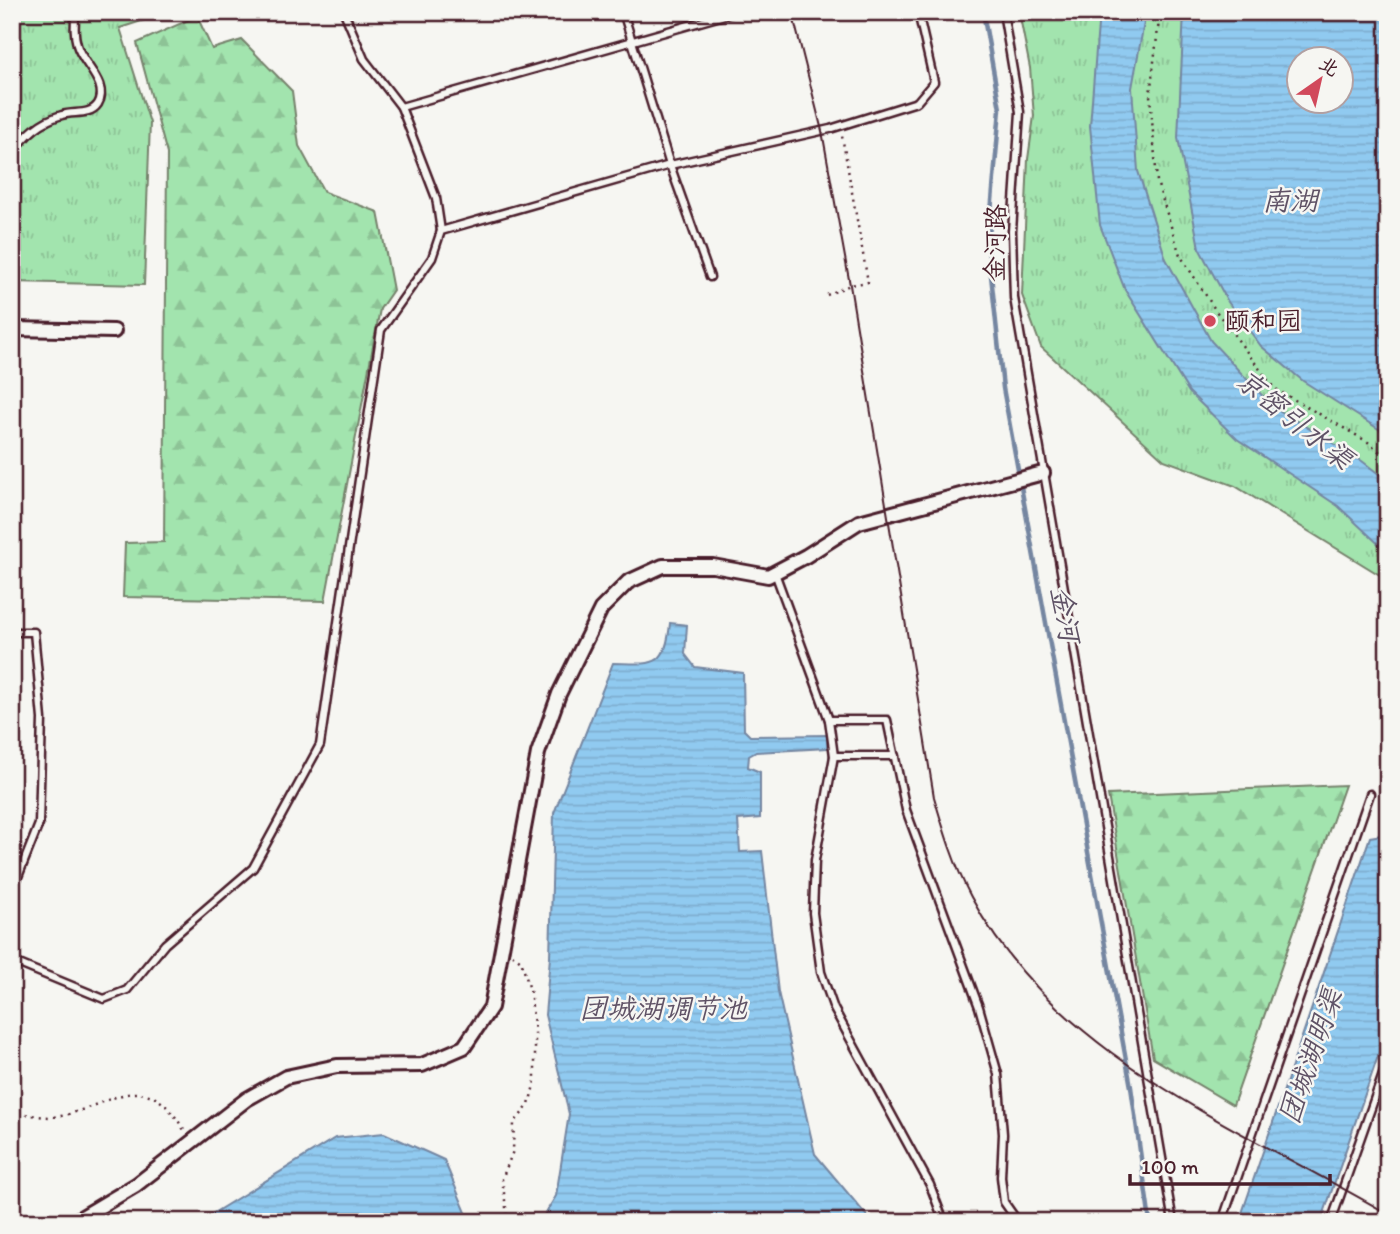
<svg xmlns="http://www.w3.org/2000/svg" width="1400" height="1234" viewBox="0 0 1400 1234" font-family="Itim,'LXGW WenKai TC',sans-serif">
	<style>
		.grass { fill: url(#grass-tufts); stroke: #76826c; stroke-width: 2; fill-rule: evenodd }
		.forest { fill: url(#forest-firs); stroke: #76826c; stroke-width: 2 }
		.water { fill: url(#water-rules); stroke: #7486a1; stroke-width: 2; fill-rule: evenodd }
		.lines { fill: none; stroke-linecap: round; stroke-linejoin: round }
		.stream { stroke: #7486a1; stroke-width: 4.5 }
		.service-casing { stroke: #4a1f2b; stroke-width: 11 }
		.minor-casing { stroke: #4a1f2b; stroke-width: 18 }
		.path { stroke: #4a1f2b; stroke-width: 2.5; stroke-dasharray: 2 5; stroke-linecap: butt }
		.service { stroke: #f6f6f2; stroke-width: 6 }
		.minor { stroke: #f6f6f2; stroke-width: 12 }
		.tram { stroke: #4a1f2b; stroke-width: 2 }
		.poi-dot { fill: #d1495b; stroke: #f6f6f2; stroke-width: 2.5 }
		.labels { text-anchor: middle; stroke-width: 5; stroke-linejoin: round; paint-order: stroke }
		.street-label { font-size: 26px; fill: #4a1f2b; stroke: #f6f6f2 }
		.poi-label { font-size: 26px; fill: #4a1f2b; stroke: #f6f6f2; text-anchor: start }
		.water-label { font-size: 28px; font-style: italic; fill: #5f5266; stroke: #f6f6f2 }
	</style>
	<defs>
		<pattern id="grass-tufts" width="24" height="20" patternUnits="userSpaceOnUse" patternTransform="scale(1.75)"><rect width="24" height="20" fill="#a2e4ae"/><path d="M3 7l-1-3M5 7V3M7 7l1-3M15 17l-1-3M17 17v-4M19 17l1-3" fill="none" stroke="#8dc396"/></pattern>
		<pattern id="forest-firs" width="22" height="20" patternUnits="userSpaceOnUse" patternTransform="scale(1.75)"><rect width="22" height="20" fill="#a2e4ae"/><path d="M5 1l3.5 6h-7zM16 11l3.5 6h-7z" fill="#8dc396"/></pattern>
		<pattern id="water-rules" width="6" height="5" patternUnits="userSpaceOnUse" patternTransform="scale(1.75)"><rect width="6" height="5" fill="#90caf0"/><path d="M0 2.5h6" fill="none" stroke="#7eadce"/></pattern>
	</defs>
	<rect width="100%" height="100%" fill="#f6f6f2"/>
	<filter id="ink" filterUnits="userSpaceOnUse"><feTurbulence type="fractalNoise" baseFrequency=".0143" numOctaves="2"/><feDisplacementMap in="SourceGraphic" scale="14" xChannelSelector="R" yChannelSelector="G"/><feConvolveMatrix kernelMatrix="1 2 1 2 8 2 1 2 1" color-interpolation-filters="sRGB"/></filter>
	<g filter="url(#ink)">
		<g class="grass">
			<polygon points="12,12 169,12 120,28 150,123 144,285 12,282"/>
			<path d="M1019,12H1388V580L1235,486L1164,460L1041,347L1022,295L1028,159L1034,116L1030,68ZM1298,60H1340V102H1298Z"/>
		</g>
		<g class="forest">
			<polygon points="197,16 212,49 242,40 292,91 299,146 324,192 378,212 393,290 380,309 325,601 123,597 125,543 164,542 167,154 137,43"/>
			<polygon points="1345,785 1233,1105 1153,1058 1108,795"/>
		</g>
		<g class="water">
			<polygon points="1099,12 1146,12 1132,88 1138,171 1166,259 1211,341 1272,406 1362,461 1388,481 1388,553 1338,506 1237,439 1189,392 1125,290 1100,225 1090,126"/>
			<path d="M1184,12H1388V435L1303,381L1261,346L1228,302L1199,248L1178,138ZM1298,60H1340V102H1298Z"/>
			<path d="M670,623L687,625L685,654L695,667L743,673L744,730L750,736L827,735V748L756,752L749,756L748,767L760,772V818L738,820L740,852L762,851L778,992L815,1154L872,1222H540L556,1196L569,1114L545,1015L550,957L554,813L613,663C653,664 666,669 670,623Z"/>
			<polygon points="1388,834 1388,1027 1321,1222 1239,1222 1370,837"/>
			<polygon points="384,1133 444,1160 470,1222 199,1222 335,1138"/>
		</g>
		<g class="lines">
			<polyline class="stream" points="983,12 1000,109 988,247 1003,388 1131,1087 1150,1222"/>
			<defs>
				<g id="service">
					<polyline points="344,12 364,59 401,107 436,198 441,231"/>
					<polyline points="623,12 670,165 710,277"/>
					<polyline points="1003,12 1020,112 1012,231 1014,298 1173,1222"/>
					<polyline points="401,107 735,12"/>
					<path d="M12,155C24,136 40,121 62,115C74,111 90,116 98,104C110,84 82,64 77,45C74,34 74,23 76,12"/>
					<polyline points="775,573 829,720 834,756 815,860 813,913 821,972 834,1009 930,1185 944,1222"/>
					<polyline points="12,632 34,632 42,719 39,824 12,892"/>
					<polyline points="829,720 887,720 906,810 979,1007 998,1074 1003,1134 1001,1177 1004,1202 1018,1222"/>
					<polyline points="834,756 895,756"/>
					<polyline points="12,961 104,999 127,990 165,944 253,868 320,745 381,330 432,258 441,231 670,165 830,129 917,102 934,82 918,12"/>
					<polyline points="1222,1222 1370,794"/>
					<polyline points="1331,1222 1388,1060"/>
				</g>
				<g id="minor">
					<polyline points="12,329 114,331"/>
					<polyline points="74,1222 136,1185 247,1099 286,1077 337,1066 422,1065 464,1047 491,1007 538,753 559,694 601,609 628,582 663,566 713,566 768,576 806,556 859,522 1043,473"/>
				</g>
			</defs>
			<use href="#service" class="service-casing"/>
			<use href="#minor" class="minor-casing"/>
			<g class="path">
				<polyline points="1160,12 1150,95 1157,182 1180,255 1216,311 1274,388 1368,442 1388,459"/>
				<polyline points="12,124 20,131"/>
				<polyline points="827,295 850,285 868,282 842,136"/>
				<path d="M12,1112C27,1114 47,1119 61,1116C115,1104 145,1064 184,1130"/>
				<polyline points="508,1222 502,1179 513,1151 514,1123 529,1105 535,1081 535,1033 530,990 521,961 513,955"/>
			</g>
			<use href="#service" class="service"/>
			<use href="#minor" class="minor"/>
			<path class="tram" d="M792,12L822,131L850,285L934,797C944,831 954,865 971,897C1056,1057 1239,1127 1388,1214"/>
		</g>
	</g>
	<circle class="poi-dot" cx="1210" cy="321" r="7"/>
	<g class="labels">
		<g class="street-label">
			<text transform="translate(995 243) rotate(-89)" y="9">金河路</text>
		</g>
		<g class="poi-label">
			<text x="1224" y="330">颐和园</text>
		</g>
		<g class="water-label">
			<text x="1290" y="210">南湖</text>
			<text transform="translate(1295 419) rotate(39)" y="10">京密引水渠</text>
			<text transform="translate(1066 614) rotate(80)" y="10">金河</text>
			<text x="663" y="1018">团城湖调节池</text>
			<text transform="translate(1310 1056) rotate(-71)" y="10">团城湖明渠</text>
		</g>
	</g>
	<rect width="1400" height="1234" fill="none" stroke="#f6f6f2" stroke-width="42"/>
	<rect x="21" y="21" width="1358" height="1192" fill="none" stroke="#4a1f2b" stroke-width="2.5" filter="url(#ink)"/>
	<g transform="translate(1320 80) rotate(34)"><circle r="33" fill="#f6f6f2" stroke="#b1a0a2" stroke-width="2"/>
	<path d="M0-5L12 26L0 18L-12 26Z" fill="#d1495b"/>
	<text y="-10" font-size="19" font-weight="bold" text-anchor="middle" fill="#4a1f2b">北</text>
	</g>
	<path d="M1130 1174v10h200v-10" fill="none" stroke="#4a1f2b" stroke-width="3.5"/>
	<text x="1141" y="1174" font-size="21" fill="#4a1f2b" stroke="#f6f6f2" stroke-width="5" paint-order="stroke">100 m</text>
</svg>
